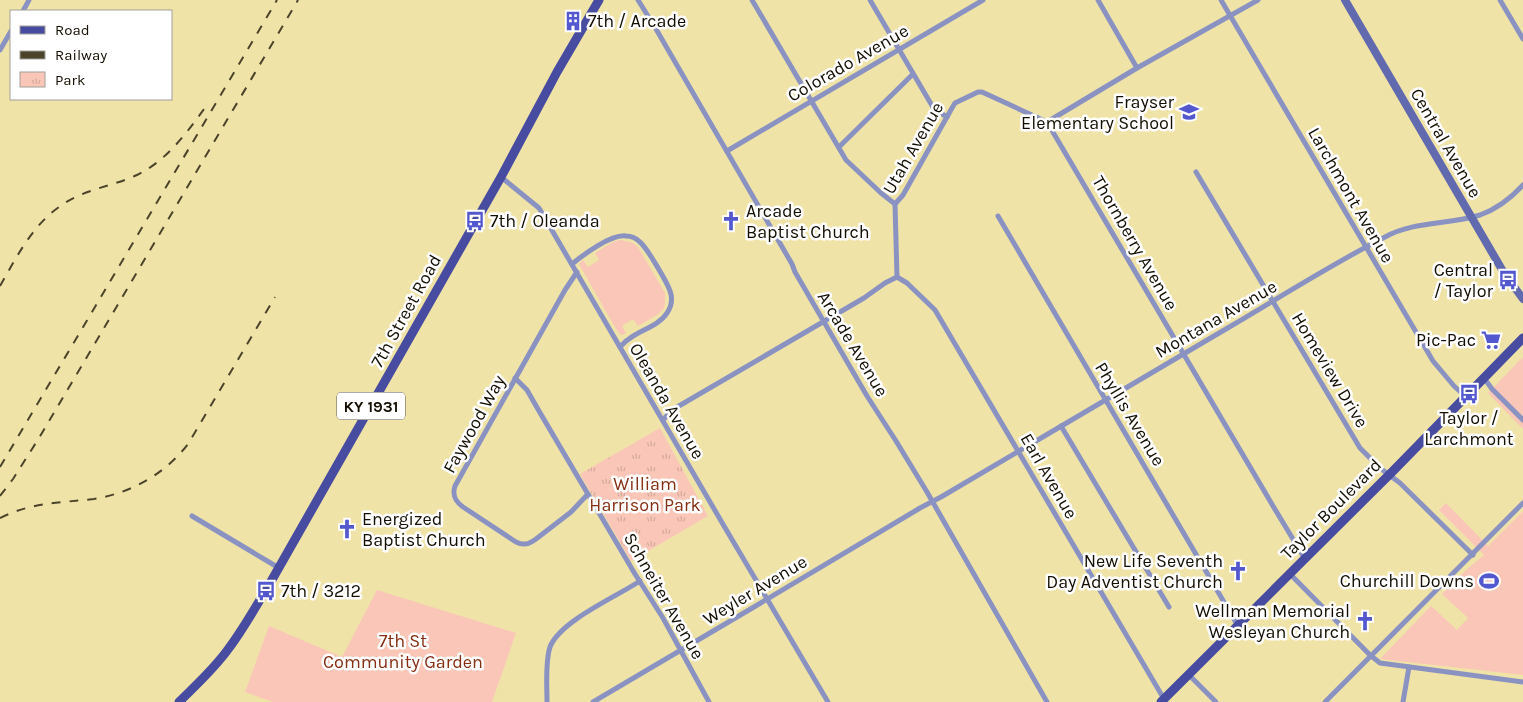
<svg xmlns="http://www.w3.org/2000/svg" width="1523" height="702" viewBox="0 0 1523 702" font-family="Karla,sans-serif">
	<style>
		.green { fill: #f9c6b7 }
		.park { fill: url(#park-tufts) }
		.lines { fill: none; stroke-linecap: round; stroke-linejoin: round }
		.street { stroke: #8a92c2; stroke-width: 5 }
		.secondary { stroke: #626aaf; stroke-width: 8 }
		.primary { stroke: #474ca0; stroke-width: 9 }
		.rail { stroke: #4b442b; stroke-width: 2; stroke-dasharray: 9 9; stroke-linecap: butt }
		.labels { text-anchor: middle; stroke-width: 5; stroke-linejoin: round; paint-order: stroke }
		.shield { fill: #fff; stroke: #5a564c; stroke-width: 1 }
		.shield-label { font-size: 16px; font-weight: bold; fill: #130e00 }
		.poi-label { font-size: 18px; fill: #130e00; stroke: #fff; text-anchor: end }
		.street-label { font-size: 18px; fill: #130e00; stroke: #fff }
		.park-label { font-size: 18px; fill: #862e12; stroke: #fff }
	</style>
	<defs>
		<pattern id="park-tufts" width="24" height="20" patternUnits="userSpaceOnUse" patternTransform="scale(1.25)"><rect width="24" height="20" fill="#f9c6b7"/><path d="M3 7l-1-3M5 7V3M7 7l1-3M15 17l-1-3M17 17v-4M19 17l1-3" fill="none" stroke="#d5a99c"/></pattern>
	</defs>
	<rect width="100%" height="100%" fill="#f0e3a8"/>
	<g class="green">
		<polygon points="621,240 633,243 638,247 665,293 665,303 664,308 657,315 638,326 633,319 622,326 626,333 622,335 619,333 613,324 579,264 583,260 588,267 599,260 595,253 613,242"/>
		<polygon points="1523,357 1523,429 1488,393"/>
		<polygon points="1446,503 1488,546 1523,511 1523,675 1380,659 1431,606 1457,630 1468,618 1442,594 1467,569 1484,555 1439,510"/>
		<polygon points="377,590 516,633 492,702 273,702 245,692 269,626 342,657"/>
	</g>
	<polygon class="park" points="660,428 708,516 631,561 580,474"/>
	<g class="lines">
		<g class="street">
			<polyline points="638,0 656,29 792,264 795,272 867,396 896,441 927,492 1047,702"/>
			<polyline points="752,0 846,160 881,193 895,204"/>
			<polyline points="870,0 934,109 947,117"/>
			<polyline points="1098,0 1137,68"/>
			<polyline points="1221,0 1433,361 1454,386 1466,397"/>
			<polyline points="1500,0 1523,39"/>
			<polyline points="23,11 29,0"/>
			<polyline points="0,50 11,31"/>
			<polyline points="1047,122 1273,506 1305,559"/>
			<polyline points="839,147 913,74"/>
			<polyline points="727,151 983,0"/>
			<polyline points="1196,172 1360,448 1380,468 1400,483 1473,555"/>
			<polyline points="501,177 539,208 724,526 828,702"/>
			<polyline points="998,216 1238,626"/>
			<path d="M572,264C583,255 611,234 626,236C631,236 636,238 640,242C647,248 667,282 670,291C673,299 671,307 667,313C659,326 640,330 629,339C625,341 623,344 620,347"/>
			<path d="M577,272L565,290L455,486C452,495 455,501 463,507L516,542C524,546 529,544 536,539L571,512L588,494"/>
			<polyline points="897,277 895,204 903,195 952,108 955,103 978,92 982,92 1047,122 1137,68 1258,0"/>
			<polyline points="897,277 907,283 935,310 1164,699"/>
			<polyline points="515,378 527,390 539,411 635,574 663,618 709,702"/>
			<polyline points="1484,378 1492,389 1523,420"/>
			<polyline points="663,420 672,410 864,298 885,283 897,277"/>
			<polyline points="1061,426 1169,607"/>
			<polyline points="192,516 279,568"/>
			<polyline points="1290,574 1370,655 1380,663 1523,682"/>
			<polyline points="1189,675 1216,702"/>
			<path d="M547,702C547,686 545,662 550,647C560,621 616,597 640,581"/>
			<path d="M593,702L759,604L920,508L941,497C1038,440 1134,383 1231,326C1282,296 1332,264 1385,237C1414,221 1448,225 1480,215C1497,209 1511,198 1523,185"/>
			<polyline points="1325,702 1523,503"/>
			<polyline points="1403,702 1409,667"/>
		</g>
		<polyline class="secondary" points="1345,0 1504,273 1523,299"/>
		<g class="primary">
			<path d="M179,702C196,685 215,668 229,648C244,628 256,606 269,585L501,177L557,72L599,0"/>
			<polyline points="1161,702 1394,470 1523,338"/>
		</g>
		<g class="rail">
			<path d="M0,286C16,258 32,226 59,207C83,189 111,187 137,175C168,160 189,130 209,102"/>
			<polyline points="0,467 277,0"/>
			<polyline points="0,496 13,479 39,438 298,0"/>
			<path d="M0,518C33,502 59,503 94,499C131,493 165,474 188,444L275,297"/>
		</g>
	</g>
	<defs>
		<symbol id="building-bare" viewBox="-9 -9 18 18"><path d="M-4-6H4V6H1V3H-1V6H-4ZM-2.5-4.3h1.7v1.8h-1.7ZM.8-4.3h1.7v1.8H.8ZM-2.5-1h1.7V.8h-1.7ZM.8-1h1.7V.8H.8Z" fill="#5458cf" stroke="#fff" stroke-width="2.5" paint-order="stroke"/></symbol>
		<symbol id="school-bare" viewBox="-9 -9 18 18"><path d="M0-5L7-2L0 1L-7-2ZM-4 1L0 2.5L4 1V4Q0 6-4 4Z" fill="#5458cf" stroke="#fff" stroke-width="2.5" paint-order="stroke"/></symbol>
		<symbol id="bus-bare" viewBox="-9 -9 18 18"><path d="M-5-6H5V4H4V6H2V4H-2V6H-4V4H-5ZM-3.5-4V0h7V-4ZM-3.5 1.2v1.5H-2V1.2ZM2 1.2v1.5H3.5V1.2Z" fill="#5458cf" stroke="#fff" stroke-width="2.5" paint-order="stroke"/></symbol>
		<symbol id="church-bare" viewBox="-9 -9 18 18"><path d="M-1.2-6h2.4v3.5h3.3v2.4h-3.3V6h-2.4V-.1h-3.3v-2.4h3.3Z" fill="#5458cf" stroke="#fff" stroke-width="2.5" paint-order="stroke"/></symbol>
		<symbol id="supermarket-bare" viewBox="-9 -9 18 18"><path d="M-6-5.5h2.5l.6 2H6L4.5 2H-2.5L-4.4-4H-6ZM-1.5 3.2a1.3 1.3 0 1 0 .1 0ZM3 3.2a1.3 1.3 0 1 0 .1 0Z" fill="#5458cf" stroke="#fff" stroke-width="2.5" paint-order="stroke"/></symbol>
		<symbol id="stadium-bare" viewBox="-9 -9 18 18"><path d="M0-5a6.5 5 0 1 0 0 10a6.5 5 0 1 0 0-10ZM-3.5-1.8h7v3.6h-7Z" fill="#5458cf" stroke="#fff" stroke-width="2.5" paint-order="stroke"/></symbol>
	</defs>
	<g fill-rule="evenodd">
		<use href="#building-bare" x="559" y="7" width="28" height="28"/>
		<use href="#school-bare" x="1175" y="98" width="28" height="28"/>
		<use href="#bus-bare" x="461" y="207" width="28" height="28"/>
		<use href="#church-bare" x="717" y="207" width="28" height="28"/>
		<use href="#bus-bare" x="1494" y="266" width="28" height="28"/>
		<use href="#supermarket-bare" x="1477" y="326" width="28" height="28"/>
		<use href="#bus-bare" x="1455" y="380" width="28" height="28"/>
		<use href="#church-bare" x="333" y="515" width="28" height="28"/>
		<use href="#church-bare" x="1224" y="557" width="28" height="28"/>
		<use href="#stadium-bare" x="1475" y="567" width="28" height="28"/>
		<use href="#bus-bare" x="252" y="577" width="28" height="28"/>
		<use href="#church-bare" x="1351" y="607" width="28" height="28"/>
	</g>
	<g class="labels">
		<rect class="shield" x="337" y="392.5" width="68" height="27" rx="4"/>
		<g class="shield-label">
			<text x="371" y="412">KY 1931</text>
		</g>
		<g class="poi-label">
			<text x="588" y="27" text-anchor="start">7th / Arcade</text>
			<text x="1174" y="108">Frayser<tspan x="1174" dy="21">Elementary School</tspan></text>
			<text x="746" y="217" text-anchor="start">Arcade<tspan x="746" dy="21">Baptist Church</tspan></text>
			<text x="490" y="227" text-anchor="start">7th / Oleanda</text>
			<text x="1493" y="276">Central<tspan x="1493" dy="21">/ Taylor</tspan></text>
			<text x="1476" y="346">Pic-Pac</text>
			<text x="1469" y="424" text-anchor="middle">Taylor /<tspan x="1469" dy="21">Larchmont</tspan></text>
			<text x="362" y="525" text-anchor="start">Energized<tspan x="362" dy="21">Baptist Church</tspan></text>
			<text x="1223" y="567">New Life Seventh<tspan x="1223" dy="21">Day Adventist Church</tspan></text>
			<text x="1474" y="587">Churchill Downs</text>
			<text x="281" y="597" text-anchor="start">7th / 3212</text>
			<text x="1350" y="617">Wellman Memorial<tspan x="1350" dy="21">Wesleyan Church</tspan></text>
		</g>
		<g class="street-label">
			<text transform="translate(848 63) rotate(-30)" y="6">Colorado Avenue</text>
			<text transform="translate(1446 143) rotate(60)" y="6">Central Avenue</text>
			<text transform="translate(913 148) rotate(-60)" y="6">Utah Avenue</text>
			<text transform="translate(1351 195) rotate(60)" y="6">Larchmont Avenue</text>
			<text transform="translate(1135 243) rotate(60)" y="6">Thornberry Avenue</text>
			<text transform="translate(406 311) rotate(-61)" y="6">7th Street Road</text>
			<text transform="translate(1216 319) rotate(-30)" y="6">Montana Avenue</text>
			<text transform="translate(853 344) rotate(59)" y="6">Arcade Avenue</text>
			<text transform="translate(1330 370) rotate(59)" y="6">Homeview Drive</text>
			<text transform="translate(667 401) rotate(60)" y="6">Oleanda Avenue</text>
			<text transform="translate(1130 414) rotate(59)" y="6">Phyllis Avenue</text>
			<text transform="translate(474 424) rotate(-61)" y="6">Faywood Way</text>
			<text transform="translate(1049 476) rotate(60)" y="6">Earl Avenue</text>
			<text transform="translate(1331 509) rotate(-45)" y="6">Taylor Boulevard</text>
			<text transform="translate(755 590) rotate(-31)" y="6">Weyler Avenue</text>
			<text transform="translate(664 596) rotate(60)" y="6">Schneiter Avenue</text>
		</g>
		<g class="park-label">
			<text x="645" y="490">William<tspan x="645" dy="21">Harrison Park</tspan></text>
			<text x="403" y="647">7th St<tspan x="403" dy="21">Community Garden</tspan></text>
		</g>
	</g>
	<rect x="10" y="10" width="162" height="90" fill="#ffffff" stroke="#a19f99"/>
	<rect x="20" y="26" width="25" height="8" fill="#474ca0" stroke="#a19f99"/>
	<text x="55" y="35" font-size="15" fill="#130e00">Road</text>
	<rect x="20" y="51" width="25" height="8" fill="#4b442b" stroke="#a19f99"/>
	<text x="55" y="60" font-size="15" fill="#130e00">Railway</text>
	<rect x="20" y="72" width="25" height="15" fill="url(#park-tufts)" stroke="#a19f99"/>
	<text x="55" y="85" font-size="15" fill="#130e00">Park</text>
</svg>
